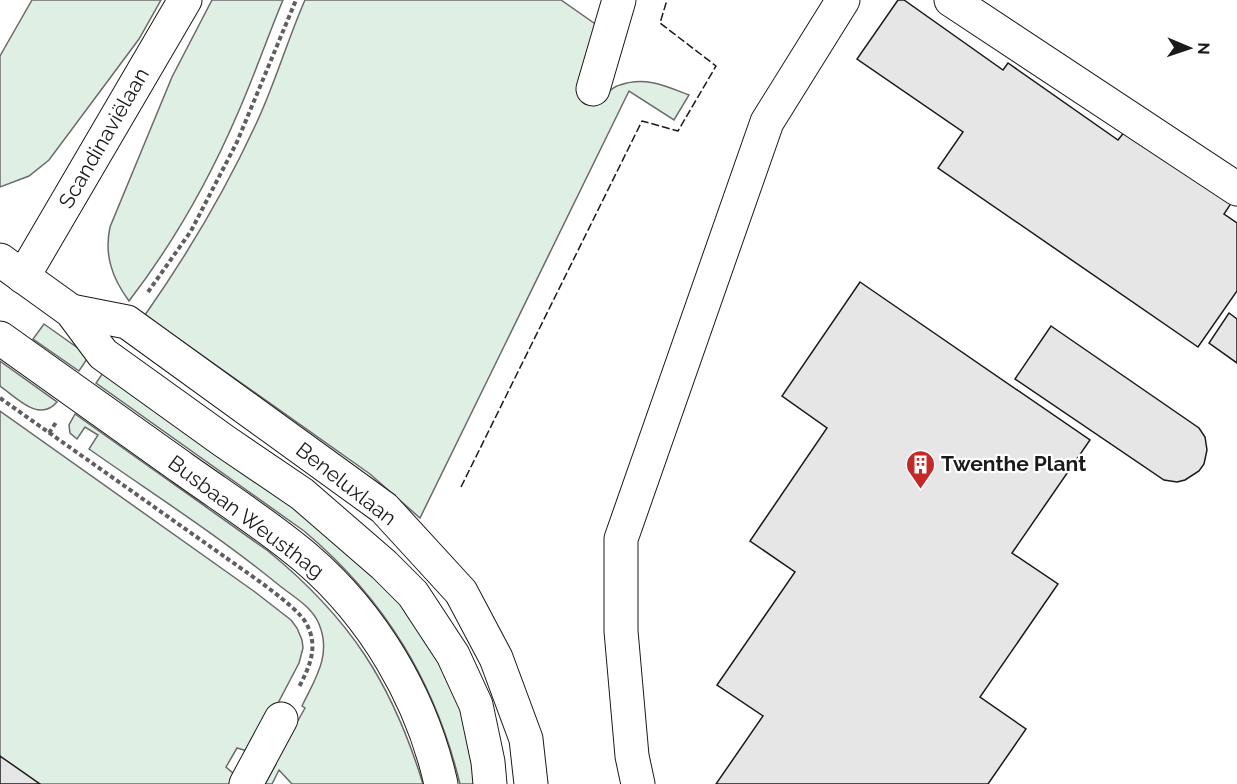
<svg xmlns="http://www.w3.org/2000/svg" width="1237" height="784" viewBox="0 0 1237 784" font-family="Raleway,sans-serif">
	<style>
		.green { fill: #e0efe3; stroke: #6a6a6a; stroke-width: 1.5 }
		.building { fill: #e6e6e6; stroke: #1a1a1a; stroke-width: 1.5 }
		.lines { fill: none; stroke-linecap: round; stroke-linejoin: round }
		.minor-casing { stroke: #1a1a1a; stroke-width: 35 }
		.path { stroke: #5f5f5f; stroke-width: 4; stroke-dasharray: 4.5 3; stroke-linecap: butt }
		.minor { stroke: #fff; stroke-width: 33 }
		.fence { stroke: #1a1a1a; stroke-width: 1.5; stroke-dasharray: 8 3; stroke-linecap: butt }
		.labels { text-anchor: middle; stroke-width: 4.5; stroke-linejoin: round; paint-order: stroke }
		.street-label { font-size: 21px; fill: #1a1a1a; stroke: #fff }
		.poi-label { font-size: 21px; font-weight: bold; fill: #1a1a1a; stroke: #fff; text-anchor: start }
	</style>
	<rect width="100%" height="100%" fill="#fff"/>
	<g class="green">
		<polygon points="32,0 161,0 139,39 49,160 29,176 0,187 0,56"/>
		<path d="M212,0H283C267,38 254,77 237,115C209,180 172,245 129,301C112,278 104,255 110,227L172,77Z"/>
		<path d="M305,0H561L601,28L577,88L585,98C592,96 602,96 608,92C612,89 615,86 620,85C645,76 666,86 689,95L674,120L629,91L420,518L370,474L145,315C187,255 225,191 256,124C275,84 287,41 305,0Z"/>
		<polygon points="44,324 89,356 79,371 33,339"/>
		<path d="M0,361L57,402C39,423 17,398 0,386Z"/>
		<path d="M107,367L379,568L456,689L479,784H460C435,682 385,599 304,531L96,383Z"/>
		<polygon points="0,411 255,592 291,620 297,628 302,640 303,648 299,663 254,749 250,752 237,748 226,767 234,774 236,784 0,784"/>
		<path d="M75,414L268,551C350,618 392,683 423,784H292L279,770L272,784H265L276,764L272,762L283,747L305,708L302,706C315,679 332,655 319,624C312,607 294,597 280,586C219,536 153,494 89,449L98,435L85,427L77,439L70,433L69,425Z"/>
	</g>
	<g class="building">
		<polygon points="898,0 904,0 1003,70 1008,63 1118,140 1129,126 1234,199 1224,214 1237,223 1237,291 1198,347 938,168 963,132 857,59"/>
		<polygon points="860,282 1090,440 1012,553 1058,584 980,697 1026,729 988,784 716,784 763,716 717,685 795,572 750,541 827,428 782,396"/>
		<polygon points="1229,313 1237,319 1237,363 1209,343"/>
		<polygon points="1051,326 1199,428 1205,437 1207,450 1204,464 1199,471 1185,480 1177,482 1164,480 1015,379"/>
		<polygon points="0,756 40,784 0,784"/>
	</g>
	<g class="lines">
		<defs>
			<g id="minor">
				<polyline points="951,0 1237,189"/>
				<polyline points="593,89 619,0"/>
				<polyline points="0,260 71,311 103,354 224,441 302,494 384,565 413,594 453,655 476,705 488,762 490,784"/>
				<polyline points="23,277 185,0"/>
				<polyline points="71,311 127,322 384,508 461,592 496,658 526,739 531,784"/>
				<path d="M0,338C61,381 121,424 181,467C223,497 267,525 306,558C373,615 422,698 441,784"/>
				<polyline points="246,784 281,719"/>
				<polyline points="638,784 632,756 621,631 621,539 767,122 843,0"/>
			</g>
		</defs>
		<use href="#minor" class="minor-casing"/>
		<g class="path">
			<polyline points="148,292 191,231 237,142 296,0"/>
			<path d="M0,398C75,451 150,504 225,557C243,570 296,605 306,623C319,646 310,666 299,687"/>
			<polyline points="49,433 57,421"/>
		</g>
		<use href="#minor" class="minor"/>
		<polyline class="fence" points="461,487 642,121 678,131 716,66 660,23 667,0"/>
	</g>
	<defs>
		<symbol id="building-pin" viewBox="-11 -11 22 30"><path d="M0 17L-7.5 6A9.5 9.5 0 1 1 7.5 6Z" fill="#c62828" stroke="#fff"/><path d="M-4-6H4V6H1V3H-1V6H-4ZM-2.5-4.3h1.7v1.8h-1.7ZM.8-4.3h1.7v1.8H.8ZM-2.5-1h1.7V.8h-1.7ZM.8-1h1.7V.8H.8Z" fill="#fff"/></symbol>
	</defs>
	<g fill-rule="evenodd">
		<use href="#building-pin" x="904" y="448" width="33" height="45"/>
	</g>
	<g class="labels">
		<g class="street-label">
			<text transform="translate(104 138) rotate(-60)" y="7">Scandinaviëlaan</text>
			<text transform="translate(346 484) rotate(38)" y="7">Beneluxlaan</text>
			<text transform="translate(246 517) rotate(37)" y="7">Busbaan Weusthag</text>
		</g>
		<g class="poi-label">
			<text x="941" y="471">Twenthe Plant</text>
		</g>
	</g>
	<g transform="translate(1189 48) rotate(92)" stroke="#ffffff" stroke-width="4.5" paint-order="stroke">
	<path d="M0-4.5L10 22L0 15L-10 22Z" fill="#1a1a1a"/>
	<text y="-9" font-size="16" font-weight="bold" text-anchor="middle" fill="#1a1a1a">N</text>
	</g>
</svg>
